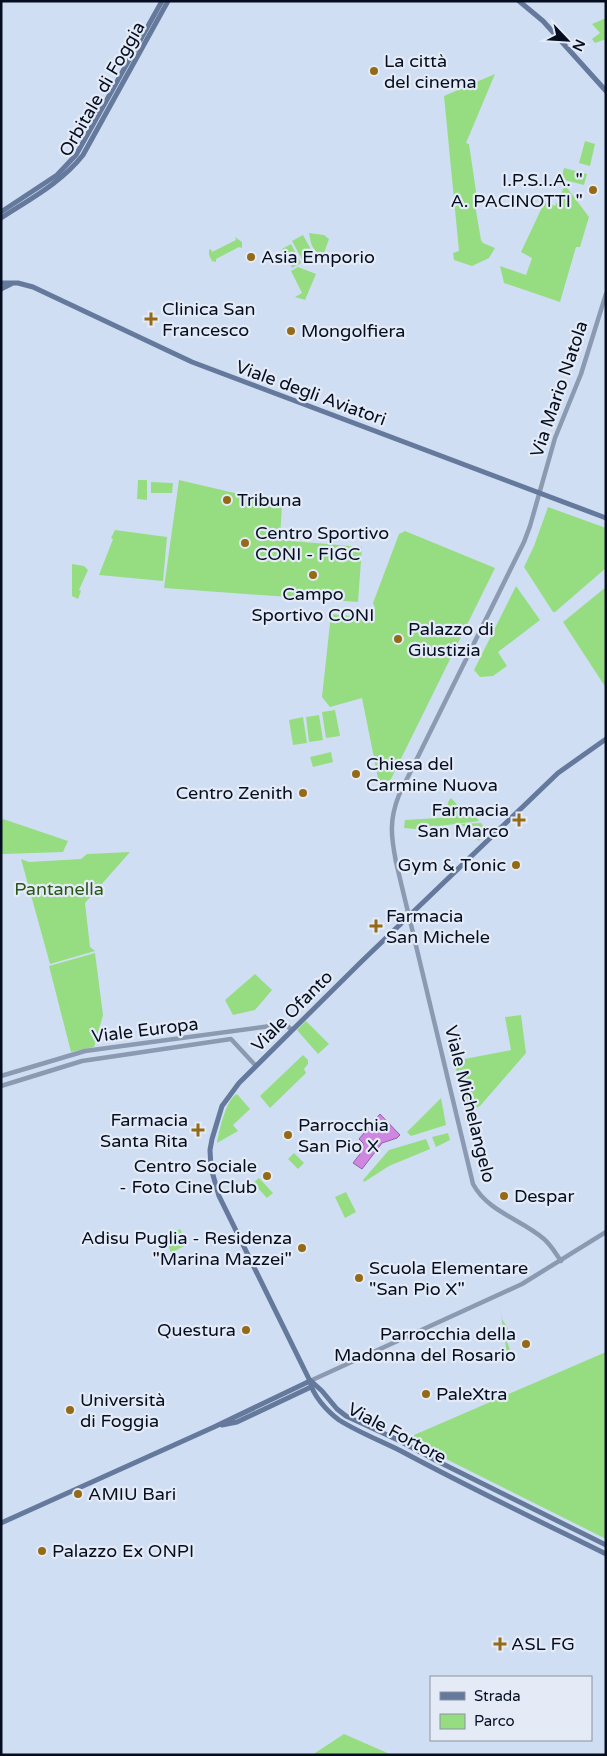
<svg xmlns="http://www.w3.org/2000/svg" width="607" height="1756" viewBox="0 0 607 1756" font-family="'Varela Round',sans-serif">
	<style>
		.green { fill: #96dd82 }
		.water { fill: #ce86e1; stroke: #9162a7 }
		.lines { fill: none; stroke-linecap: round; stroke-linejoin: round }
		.tertiary { stroke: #8b9ab1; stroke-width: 4.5 }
		.secondary { stroke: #64799b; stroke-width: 5 }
		.poi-dot { fill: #956a16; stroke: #e4ebf6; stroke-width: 2 }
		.labels { text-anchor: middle; stroke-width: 4.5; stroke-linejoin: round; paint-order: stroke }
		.poi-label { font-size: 18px; fill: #040e20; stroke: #e4ebf6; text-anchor: start }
		.street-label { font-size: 18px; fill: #040e20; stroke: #e4ebf6 }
		.park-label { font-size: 18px; fill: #285718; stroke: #e4ebf6 }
	</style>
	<rect width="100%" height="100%" fill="#d0def4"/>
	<g class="green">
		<polygon points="606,18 606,39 595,43 592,39 600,33 592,24"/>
		<polygon points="495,74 466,143 469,144 477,198 474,199 481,240 483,243 495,248 489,258 472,266 454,260 453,253 459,251 444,96"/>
		<polygon points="585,141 595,144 590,166 579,163"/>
		<polygon points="564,168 587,174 584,185 561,179"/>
		<polygon points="565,185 589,217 580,247 576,247 560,302 504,283 500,266 526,275 532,258 521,252 545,201 555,206"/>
		<path d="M309,233L324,235L329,239L323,256C312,250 311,245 309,233Z"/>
		<polygon points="303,235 314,255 303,261 292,241"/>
		<polygon points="235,237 242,242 242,248 239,247 216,259 216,262 212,261 209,255 209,250 211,249 212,252 236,240"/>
		<polygon points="291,244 301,263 292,268 282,249"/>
		<polygon points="298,267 316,274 305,300 295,297 302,293 291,271"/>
		<polygon points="138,480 147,480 147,500 137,499"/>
		<polygon points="179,480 282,504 280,540 362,547 358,602 164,588"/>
		<polygon points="151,482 173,483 172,493 151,493"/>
		<polygon points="548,507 606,528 606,568 555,612 553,612 524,567 534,546"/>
		<polygon points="115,530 167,537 163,581 99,575 113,539 111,538"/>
		<polygon points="405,531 495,568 390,781 379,783 362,698 330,707 322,697 331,614 360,617 375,608 373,603 399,534"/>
		<polygon points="72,564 84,566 88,570 79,590 81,591 78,599 72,596"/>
		<polygon points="516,586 540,620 498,652 507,666 493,676 480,677 474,670"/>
		<polygon points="606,587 606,688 563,622"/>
		<polygon points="335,710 340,736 326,738 322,712"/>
		<polygon points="319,715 323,740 309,742 306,717"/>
		<polygon points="303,717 307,743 293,745 289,720"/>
		<polygon points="331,752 333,762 313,767 310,757"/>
		<polygon points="451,798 463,811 469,808 479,821 415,829 404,828 405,820 454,817 447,808 448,802"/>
		<polygon points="3,819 68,841 63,852 4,854 1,853 1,824"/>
		<polygon points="481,823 487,831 479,841 461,824"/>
		<polygon points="130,852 85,903 90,947 95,951 50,964 21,859 29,862 81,859 87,854"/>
		<polygon points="95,953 103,1015 94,1047 71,1052 49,966"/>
		<polygon points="255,974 272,990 255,1010 233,1015 225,1000"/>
		<polygon points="521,1015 526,1053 480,1106 467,1112 454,1061 511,1050 505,1017"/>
		<polygon points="306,1021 329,1044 318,1054 297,1030"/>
		<polygon points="303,1055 308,1060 308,1064 304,1069 306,1073 270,1108 260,1096"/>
		<path d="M237,1094L250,1109L233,1125L238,1131L217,1143C219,1131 226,1099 237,1094Z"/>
		<polygon points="441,1098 446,1125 411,1136 407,1132"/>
		<polygon points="448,1133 450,1140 436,1147 432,1137"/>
		<polygon points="426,1139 430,1149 389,1166 364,1182 363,1180 389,1150"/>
		<polygon points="294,1153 304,1163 298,1169 288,1159"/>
		<polygon points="259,1178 273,1193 267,1198 253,1183"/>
		<polygon points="346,1192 356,1212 345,1218 335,1197"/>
		<polygon points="180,1229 188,1244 171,1253 169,1247 172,1233"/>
		<polygon points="499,1301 502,1319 512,1335 506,1339 511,1352 507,1354"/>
		<polygon points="606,1352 606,1539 414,1443 414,1435"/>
		<polygon points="344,1734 392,1755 312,1755"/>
	</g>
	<polygon class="water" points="380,1114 400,1135 397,1138 382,1143 362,1169 353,1163 363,1150 363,1143 359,1139"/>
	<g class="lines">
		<g class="tertiary">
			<polyline points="1,1076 85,1051 285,1024 292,1030"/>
			<polyline points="1,1086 82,1061 231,1039 256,1066"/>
			<path d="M561,1261C556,1254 551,1245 544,1239C521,1219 488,1212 473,1184L396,862C391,836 389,820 399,795L524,542L530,526L555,438L581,374L606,294"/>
			<polyline points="310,1381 522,1284 606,1232"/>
		</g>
		<g class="secondary">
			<polyline points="519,1 543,21 606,91"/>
			<polyline points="1,212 57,175 76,155 162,1"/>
			<path d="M1,218C30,199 61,183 83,155L168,1"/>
			<polyline points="1,283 18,283 33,287 192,362 606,518"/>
			<polyline points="1,289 11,284"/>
			<path d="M606,739L558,773L361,962L239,1083L222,1106L212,1139L210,1150L211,1168L219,1196L310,1381C312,1395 328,1412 339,1420C358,1432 381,1441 401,1451C468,1487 537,1520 606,1554"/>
			<polyline points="311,1381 322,1391 337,1409 346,1416 398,1440 439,1462 606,1545"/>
			<polyline points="222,1425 237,1422 311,1387"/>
			<polyline points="1,1523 214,1427 310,1381"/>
		</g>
	</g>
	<g class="poi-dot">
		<circle cx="374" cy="71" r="5"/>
		<circle cx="593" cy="190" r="5"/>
		<circle cx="251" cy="257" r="5"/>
		<path d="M148.5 311.5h5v5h5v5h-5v5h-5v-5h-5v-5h5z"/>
		<circle cx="291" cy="331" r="5"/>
		<circle cx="227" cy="500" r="5"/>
		<circle cx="245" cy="543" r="5"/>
		<circle cx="313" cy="575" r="5"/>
		<circle cx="398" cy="639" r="5"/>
		<circle cx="356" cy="774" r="5"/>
		<circle cx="303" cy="793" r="5"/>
		<path d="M516.5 812.5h5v5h5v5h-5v5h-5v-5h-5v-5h5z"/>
		<circle cx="516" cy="865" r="5"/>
		<path d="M373.5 918.5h5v5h5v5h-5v5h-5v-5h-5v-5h5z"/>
		<path d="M195.5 1122.5h5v5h5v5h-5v5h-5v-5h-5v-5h5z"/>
		<circle cx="288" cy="1135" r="5"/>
		<circle cx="267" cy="1176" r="5"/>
		<circle cx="504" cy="1196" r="5"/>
		<circle cx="302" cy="1248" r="5"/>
		<circle cx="359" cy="1278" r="5"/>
		<circle cx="246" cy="1330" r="5"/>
		<circle cx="526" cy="1344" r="5"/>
		<circle cx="426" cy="1394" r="5"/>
		<circle cx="70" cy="1410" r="5"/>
		<circle cx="78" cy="1494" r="5"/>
		<circle cx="42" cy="1551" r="5"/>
		<path d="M497.5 1636.5h5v5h5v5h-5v5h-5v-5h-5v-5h5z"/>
	</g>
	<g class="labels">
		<g class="poi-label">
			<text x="384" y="67">La città<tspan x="384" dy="21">del cinema</tspan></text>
			<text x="583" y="186" text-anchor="end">I.P.S.I.A. "<tspan x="583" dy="21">A. PACINOTTI "</tspan></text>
			<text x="261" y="263">Asia Emporio</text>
			<text x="162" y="315">Clinica San<tspan x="162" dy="21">Francesco</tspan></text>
			<text x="301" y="337">Mongolfiera</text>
			<text x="237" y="506">Tribuna</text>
			<text x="255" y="539">Centro Sportivo<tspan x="255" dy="21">CONI - FIGC</tspan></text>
			<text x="313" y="600" text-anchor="middle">Campo<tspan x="313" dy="21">Sportivo CONI</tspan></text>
			<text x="408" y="635">Palazzo di<tspan x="408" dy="21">Giustizia</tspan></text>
			<text x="366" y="770">Chiesa del<tspan x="366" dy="21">Carmine Nuova</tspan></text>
			<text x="293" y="799" text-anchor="end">Centro Zenith</text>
			<text x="509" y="816" text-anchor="end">Farmacia<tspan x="509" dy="21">San Marco</tspan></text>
			<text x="506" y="871" text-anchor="end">Gym &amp; Tonic</text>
			<text x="386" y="922">Farmacia<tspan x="386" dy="21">San Michele</tspan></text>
			<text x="188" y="1126" text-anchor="end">Farmacia<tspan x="188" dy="21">Santa Rita</tspan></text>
			<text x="298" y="1131">Parrocchia<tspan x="298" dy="21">San Pio X</tspan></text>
			<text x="257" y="1172" text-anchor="end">Centro Sociale<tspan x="257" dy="21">- Foto Cine Club</tspan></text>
			<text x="514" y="1202">Despar</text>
			<text x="292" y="1244" text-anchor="end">Adisu Puglia - Residenza<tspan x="292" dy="21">"Marina Mazzei"</tspan></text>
			<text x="369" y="1274">Scuola Elementare<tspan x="369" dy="21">"San Pio X"</tspan></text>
			<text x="236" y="1336" text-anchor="end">Questura</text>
			<text x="516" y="1340" text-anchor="end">Parrocchia della<tspan x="516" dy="21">Madonna del Rosario</tspan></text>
			<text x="436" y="1400">PaleXtra</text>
			<text x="80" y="1406">Università<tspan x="80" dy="21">di Foggia</tspan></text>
			<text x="88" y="1500">AMIU Bari</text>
			<text x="52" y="1557">Palazzo Ex ONPI</text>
			<text x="511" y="1650">ASL FG</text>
		</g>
		<g class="street-label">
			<text transform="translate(102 89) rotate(-60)" y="6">Orbitale di Foggia</text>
			<text transform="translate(559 389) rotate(-71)" y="6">Via Mario Natola</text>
			<text transform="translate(311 393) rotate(20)" y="6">Viale degli Aviatori</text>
			<text transform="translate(292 1011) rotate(-45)" y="6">Viale Ofanto</text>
			<text transform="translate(145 1030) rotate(-7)" y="6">Viale Europa</text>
			<text transform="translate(470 1104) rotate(76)" y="6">Viale Michelangelo</text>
			<text transform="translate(397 1433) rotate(28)" y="6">Viale Fortore</text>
		</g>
		<g class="park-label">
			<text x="59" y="895">Pantanella</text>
		</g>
	</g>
	<rect width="607" height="1756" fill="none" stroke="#040e20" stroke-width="5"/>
	<rect x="430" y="1676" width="162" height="65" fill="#e4ebf6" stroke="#8a93a0"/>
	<rect x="440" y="1692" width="25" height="8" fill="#64799b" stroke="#8a93a0"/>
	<text x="474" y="1701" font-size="15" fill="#040e20">Strada</text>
	<rect x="440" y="1714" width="25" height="15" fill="#96dd82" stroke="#8a93a0"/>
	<text x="474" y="1726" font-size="15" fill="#040e20">Parco</text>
	<g transform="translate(567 40) rotate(115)" stroke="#e4ebf6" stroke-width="4" paint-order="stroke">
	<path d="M0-4L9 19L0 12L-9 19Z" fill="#040e20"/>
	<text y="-8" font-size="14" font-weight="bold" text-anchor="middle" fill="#040e20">N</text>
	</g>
</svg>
